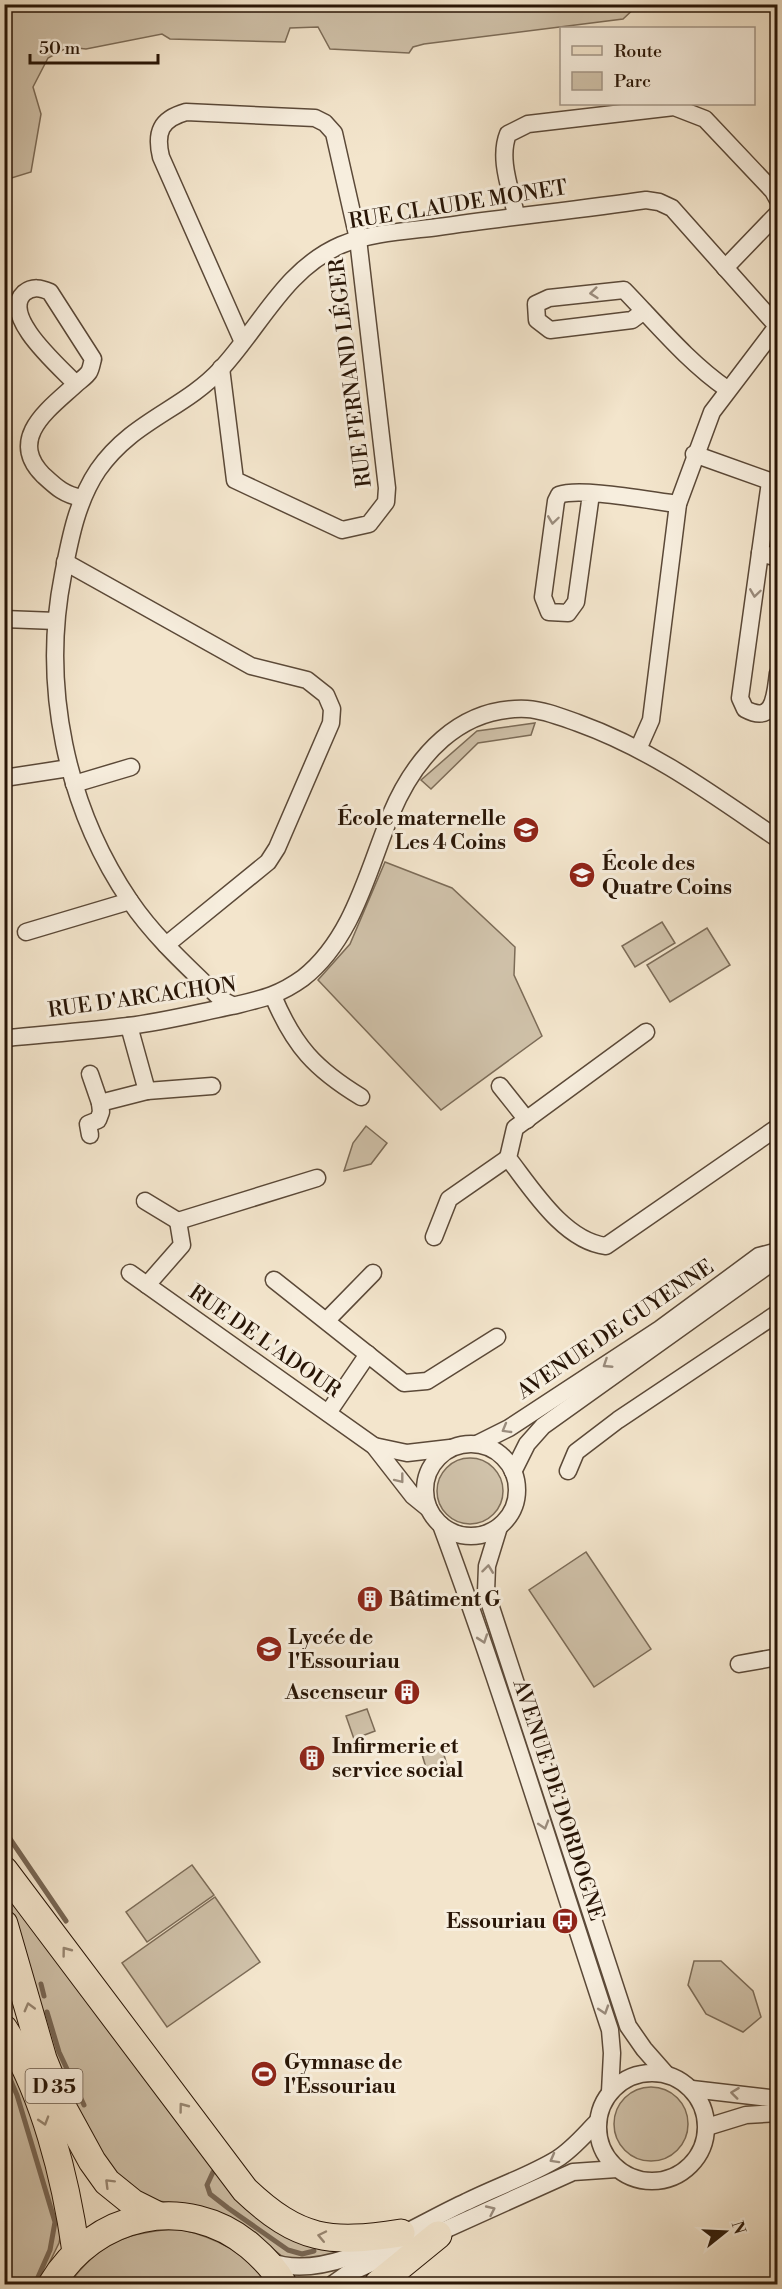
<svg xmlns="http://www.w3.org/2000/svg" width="782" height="2289" viewBox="0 0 782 2289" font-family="'Libre Bodoni',serif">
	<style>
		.green { fill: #d0c2aa; stroke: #7c6c58; stroke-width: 1.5 }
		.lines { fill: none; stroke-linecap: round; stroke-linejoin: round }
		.stream { stroke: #786755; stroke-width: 5 }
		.minor-casing { stroke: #5b4938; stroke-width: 19 }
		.primary-casing { stroke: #281506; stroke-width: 29 }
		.minor { stroke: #f7eede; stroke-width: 16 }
		.primary { stroke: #f3e5cc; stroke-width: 27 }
		.oneway { stroke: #9a8c7d }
		.oneway2 { stroke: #988773 }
		.labels { text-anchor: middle; stroke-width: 6; stroke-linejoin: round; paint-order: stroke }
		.shield { fill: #f7eede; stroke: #665647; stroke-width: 1.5 }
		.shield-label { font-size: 20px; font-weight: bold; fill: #281506 }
		.street-label { font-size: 21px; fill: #281506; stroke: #f7eede }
		.poi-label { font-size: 21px; font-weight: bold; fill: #281506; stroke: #f7eede; text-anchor: start }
	</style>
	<rect width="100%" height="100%" fill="#f3e5cc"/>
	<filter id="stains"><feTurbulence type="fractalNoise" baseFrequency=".00333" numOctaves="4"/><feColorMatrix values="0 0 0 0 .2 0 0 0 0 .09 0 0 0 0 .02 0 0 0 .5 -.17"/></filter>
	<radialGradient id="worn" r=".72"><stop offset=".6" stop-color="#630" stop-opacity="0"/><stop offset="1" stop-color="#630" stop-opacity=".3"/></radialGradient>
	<g class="green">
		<polygon points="5,4 638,4 638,5 623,19 424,44 413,47 409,53 330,49 318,27 290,28 285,42 170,39 162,34 86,49 68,47 48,58 33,87 41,114 31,172 5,180"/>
		<polygon points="535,723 531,735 478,743 431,789 421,780 477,731"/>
		<polygon points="385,862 452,888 515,947 514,975 542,1036 441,1110 318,980 350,944"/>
		<polygon points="662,922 675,943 635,967 622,946"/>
		<polygon points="707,928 730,965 670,1002 647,965"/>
		<polygon points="366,1126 387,1143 371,1164 344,1171 353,1143"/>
		<circle cx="470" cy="1491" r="33"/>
		<polygon points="586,1552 651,1649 594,1687 529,1590"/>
		<polygon points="367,1709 375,1731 354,1739 346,1716"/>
		<polygon points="441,1745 447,1765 427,1771 421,1751"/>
		<polygon points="192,1865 214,1895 147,1942 126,1912"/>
		<polygon points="4,1881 249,2204 342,2252 302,2262 283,2257 258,2237 176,2203 147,2200 111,2177 54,2071 5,1907"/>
		<polygon points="215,1897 260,1962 167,2027 122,1963"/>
		<polygon points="694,1961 721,1961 753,1991 761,2017 743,2032 706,2014 688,1985"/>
		<polygon points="4,2048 17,2074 41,2146 62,2229 59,2243 39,2284 5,2284"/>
		<circle cx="651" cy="2124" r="37"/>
		<path d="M180,2229C216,2238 247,2252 267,2284H69C99,2242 129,2231 180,2229Z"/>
	</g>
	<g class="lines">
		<g class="stream">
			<polyline points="4,1830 66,1921"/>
			<polyline points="4,1977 10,1996"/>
			<polyline points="41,1984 44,1996"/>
			<polyline points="47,2012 59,2052 84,2105"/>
			<polyline points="4,2065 17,2095 55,2222 50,2250 35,2284"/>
			<polyline points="213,2172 207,2185 210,2194 228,2208 288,2250 302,2254 314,2251"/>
		</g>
		<defs>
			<g id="minor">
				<path d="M516,215C511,190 498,159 508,134L528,124L674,107L705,119L773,191L778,200"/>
				<polyline points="725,268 778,213"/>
				<path d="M644,311L632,320L550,330L537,320L536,304L549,298L624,290C657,324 688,362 727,389"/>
				<path d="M221,368L235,480L342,530L369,524L386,502L387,488L358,239L334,133L325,123L315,118L186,112C161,119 155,132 161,157L242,340"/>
				<path d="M76,384C60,367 0,316 24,293C33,286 41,288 50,292L93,359C92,362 91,369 89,372C86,377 79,381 75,385C49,409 7,438 43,475C56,487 64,495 82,498"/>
				<polyline points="694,454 778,484"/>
				<path d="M591,494L576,602L568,613L549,612L543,597L556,501L559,495C580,487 652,501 678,504"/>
				<polyline points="760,553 770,482"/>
				<path d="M778,558L760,553L740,698L745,709C775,725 775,694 778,673"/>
				<polyline points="65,562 251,666 307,680 326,695 332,709 331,723 277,848 268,862 166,945"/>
				<polyline points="4,619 56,621"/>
				<polyline points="639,747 651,720 678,504 712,412 778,325"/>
				<polyline points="4,778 69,768"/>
				<polyline points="74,784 131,767"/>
				<polyline points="26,932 130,901"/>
				<path d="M273,996C294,1046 315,1069 361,1097"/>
				<path d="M232,1005L222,1000C190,969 155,938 130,901C66,807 41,686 63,575C70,539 77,501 98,470C133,420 183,410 221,369C260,327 285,269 341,245C370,233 406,231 438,227C507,217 577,210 646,200L659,202L672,208L777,326"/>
				<polyline points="129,1026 147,1091"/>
				<path d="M646,1032L515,1128L508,1158C532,1189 564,1241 606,1246L778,1127"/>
				<path d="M7,1038C47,1034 88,1031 128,1026C163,1022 197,1013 232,1006C261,999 278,996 303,978C353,939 368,870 391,814C415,757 459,706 527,709C544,710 561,717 578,723C653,750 712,794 778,839"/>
				<polyline points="90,1074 100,1103 147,1091 212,1086"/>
				<polyline points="500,1086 527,1120"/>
				<polyline points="90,1135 88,1124 98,1120 101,1112 100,1103"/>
				<polyline points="145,1201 178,1221"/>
				<polyline points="434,1237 449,1199 508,1158"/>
				<polyline points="130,1273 374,1446 413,1496 429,1509"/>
				<polyline points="274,1280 404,1383 427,1381 497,1337"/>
				<polyline points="147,1285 182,1245 178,1221 317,1178"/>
				<polyline points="327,1320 373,1273"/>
				<polyline points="328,1413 368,1354"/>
				<polyline points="477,1444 509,1428 660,1329 759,1256 778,1251"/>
				<circle cx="471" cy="1490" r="46"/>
				<polyline points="374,1446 407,1453 450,1448"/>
				<polyline points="568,1471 576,1452 618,1420 778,1313"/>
				<polyline points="513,1472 527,1444 543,1426 767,1266 778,1252"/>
				<path d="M441,1525C503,1692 554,1861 610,2030L612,2053L610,2092"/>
				<polyline points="499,1527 487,1566 486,1592 628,2026 644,2049 666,2074"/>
				<polyline points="739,1664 778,1657"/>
				<circle cx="652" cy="2127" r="54"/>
				<polyline points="692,2089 778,2099"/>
				<polyline points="707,2127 746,2115 778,2113"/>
				<path d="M269,2261C327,2285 413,2226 466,2202C496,2187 529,2176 557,2159C573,2149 585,2134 598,2121"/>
				<polyline points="333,2284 347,2274 573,2172 617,2169"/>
			</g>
			<g id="primary">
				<path d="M4,1870L245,2190C299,2241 330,2244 401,2233"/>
				<polyline points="4,1924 43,2059 63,2108 92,2161 107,2182 133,2203 157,2215"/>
				<path d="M4,2029C44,2091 66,2179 76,2252"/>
				<path d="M52,2284C93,2214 186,2192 250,2246C263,2257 275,2269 283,2284"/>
				<polyline points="378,2284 438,2235"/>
			</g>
		</defs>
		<use href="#minor" class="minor-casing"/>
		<use href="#primary" class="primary-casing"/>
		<use href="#minor" class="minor"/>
		<use href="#primary" class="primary"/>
	</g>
	<defs><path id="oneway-chevron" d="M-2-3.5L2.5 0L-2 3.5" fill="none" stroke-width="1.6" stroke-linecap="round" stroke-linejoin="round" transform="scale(1.5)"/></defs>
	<g class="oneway">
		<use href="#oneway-chevron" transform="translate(594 293) rotate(174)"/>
		<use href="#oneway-chevron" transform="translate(553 520) rotate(98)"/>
		<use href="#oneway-chevron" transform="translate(755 593) rotate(98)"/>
		<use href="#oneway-chevron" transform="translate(607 1364) rotate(147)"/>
		<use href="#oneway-chevron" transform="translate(506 1429) rotate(150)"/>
		<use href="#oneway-chevron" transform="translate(400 1479) rotate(52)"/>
		<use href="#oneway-chevron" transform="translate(488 1569) rotate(-83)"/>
		<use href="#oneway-chevron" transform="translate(483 1639) rotate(71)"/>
		<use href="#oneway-chevron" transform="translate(544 1825) rotate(73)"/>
		<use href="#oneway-chevron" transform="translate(604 2010) rotate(72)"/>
		<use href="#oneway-chevron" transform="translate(735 2093) rotate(-173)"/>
		<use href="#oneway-chevron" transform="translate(554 2159) rotate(151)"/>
		<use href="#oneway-chevron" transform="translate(491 2210) rotate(-25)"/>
	</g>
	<g class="oneway2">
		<use href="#oneway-chevron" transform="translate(66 1951) rotate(-127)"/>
		<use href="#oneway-chevron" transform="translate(29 2007) rotate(-105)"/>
		<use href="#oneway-chevron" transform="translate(183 2107) rotate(-127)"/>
		<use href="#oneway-chevron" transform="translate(44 2121) rotate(73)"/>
		<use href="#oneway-chevron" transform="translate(109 2183) rotate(-135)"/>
		<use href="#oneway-chevron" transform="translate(322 2236) rotate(-168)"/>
	</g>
	<defs>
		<symbol id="school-disc" viewBox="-11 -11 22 22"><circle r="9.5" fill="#8f2418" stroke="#f7eede"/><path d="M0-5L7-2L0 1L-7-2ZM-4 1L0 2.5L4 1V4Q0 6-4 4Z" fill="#fff"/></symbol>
		<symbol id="building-disc" viewBox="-11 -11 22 22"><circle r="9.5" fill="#8f2418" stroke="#f7eede"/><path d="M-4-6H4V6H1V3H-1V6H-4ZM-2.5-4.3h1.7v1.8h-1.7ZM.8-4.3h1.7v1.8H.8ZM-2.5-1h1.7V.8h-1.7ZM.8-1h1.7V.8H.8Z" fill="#fff"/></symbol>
		<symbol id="bus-disc" viewBox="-11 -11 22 22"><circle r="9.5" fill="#8f2418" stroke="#f7eede"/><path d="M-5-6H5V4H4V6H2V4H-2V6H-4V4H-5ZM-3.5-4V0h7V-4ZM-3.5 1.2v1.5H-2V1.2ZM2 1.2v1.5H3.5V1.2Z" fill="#fff"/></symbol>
		<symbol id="stadium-disc" viewBox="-11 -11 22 22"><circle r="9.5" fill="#8f2418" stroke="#f7eede"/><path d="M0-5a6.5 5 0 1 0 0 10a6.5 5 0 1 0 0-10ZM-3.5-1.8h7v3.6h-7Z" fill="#fff"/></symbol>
	</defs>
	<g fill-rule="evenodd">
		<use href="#school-disc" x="511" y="815" width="30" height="30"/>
		<use href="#school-disc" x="567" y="860" width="30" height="30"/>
		<use href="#building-disc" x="355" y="1584" width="30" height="30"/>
		<use href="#school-disc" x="254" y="1634" width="30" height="30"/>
		<use href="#building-disc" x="392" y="1677" width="30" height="30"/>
		<use href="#building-disc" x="297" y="1743" width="30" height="30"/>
		<use href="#bus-disc" x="550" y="1906" width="30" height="30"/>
		<use href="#stadium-disc" x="249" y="2059" width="30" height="30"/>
	</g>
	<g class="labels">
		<rect class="shield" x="25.5" y="2069" width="57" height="34" rx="4.5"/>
		<g class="shield-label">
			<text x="54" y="2093">D 35</text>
		</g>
		<g class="street-label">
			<text transform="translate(458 204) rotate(-9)" y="7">RUE CLAUDE MONET</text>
			<text transform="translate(350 373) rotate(-97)" y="7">RUE FERNAND LÉGER</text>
			<text transform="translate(142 997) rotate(-8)" y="7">RUE D'ARCACHON</text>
			<text transform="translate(615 1329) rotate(-34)" y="7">AVENUE DE GUYENNE</text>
			<text transform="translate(265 1341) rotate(35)" y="7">RUE DE L'ADOUR</text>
			<text transform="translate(559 1800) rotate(72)" y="7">AVENUE DE DORDOGNE</text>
		</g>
		<g class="poi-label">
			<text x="506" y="825" text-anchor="end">École maternelle<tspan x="506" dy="24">Les 4 Coins</tspan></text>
			<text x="602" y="870">École des<tspan x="602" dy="24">Quatre Coins</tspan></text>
			<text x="389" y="1606">Bâtiment G</text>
			<text x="288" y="1644">Lycée de<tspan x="288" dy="24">l'Essouriau</tspan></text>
			<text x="388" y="1699" text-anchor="end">Ascenseur</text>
			<text x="332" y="1753">Infirmerie et<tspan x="332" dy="24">service social</tspan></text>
			<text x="546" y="1928" text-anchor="end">Essouriau</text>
			<text x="284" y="2069">Gymnase de<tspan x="284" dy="24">l'Essouriau</tspan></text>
		</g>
	</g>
	<rect width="782" height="2289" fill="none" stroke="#f3e5cc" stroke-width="24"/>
	<rect x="6" y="6" width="770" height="2277" fill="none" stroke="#281506" stroke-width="3"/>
	<rect x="12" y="12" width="758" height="2265" fill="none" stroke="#281506" stroke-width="1.5"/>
	<rect x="560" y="27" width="195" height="78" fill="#f7eede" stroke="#a49788" stroke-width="1.5"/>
	<rect x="572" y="46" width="30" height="9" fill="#f3e5cc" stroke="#a49788" stroke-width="1.5"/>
	<text x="614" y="57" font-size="18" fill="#281506">Route</text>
	<rect x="572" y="72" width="30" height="18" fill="#d0c2aa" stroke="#a49788" stroke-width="1.5"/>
	<text x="614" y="87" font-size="18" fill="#281506">Parc</text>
	<g transform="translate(725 2232) rotate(72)" stroke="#f7eede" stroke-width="4.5" paint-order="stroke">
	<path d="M0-4.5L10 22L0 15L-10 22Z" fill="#281506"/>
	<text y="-9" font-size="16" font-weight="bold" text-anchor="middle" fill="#281506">N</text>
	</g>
	<path d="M30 54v9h128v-9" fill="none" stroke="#281506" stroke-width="3"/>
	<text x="39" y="54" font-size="18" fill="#281506" stroke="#f7eede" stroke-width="4.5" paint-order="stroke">50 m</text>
	<rect width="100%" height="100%" filter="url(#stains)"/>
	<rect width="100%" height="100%" fill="url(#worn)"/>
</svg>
